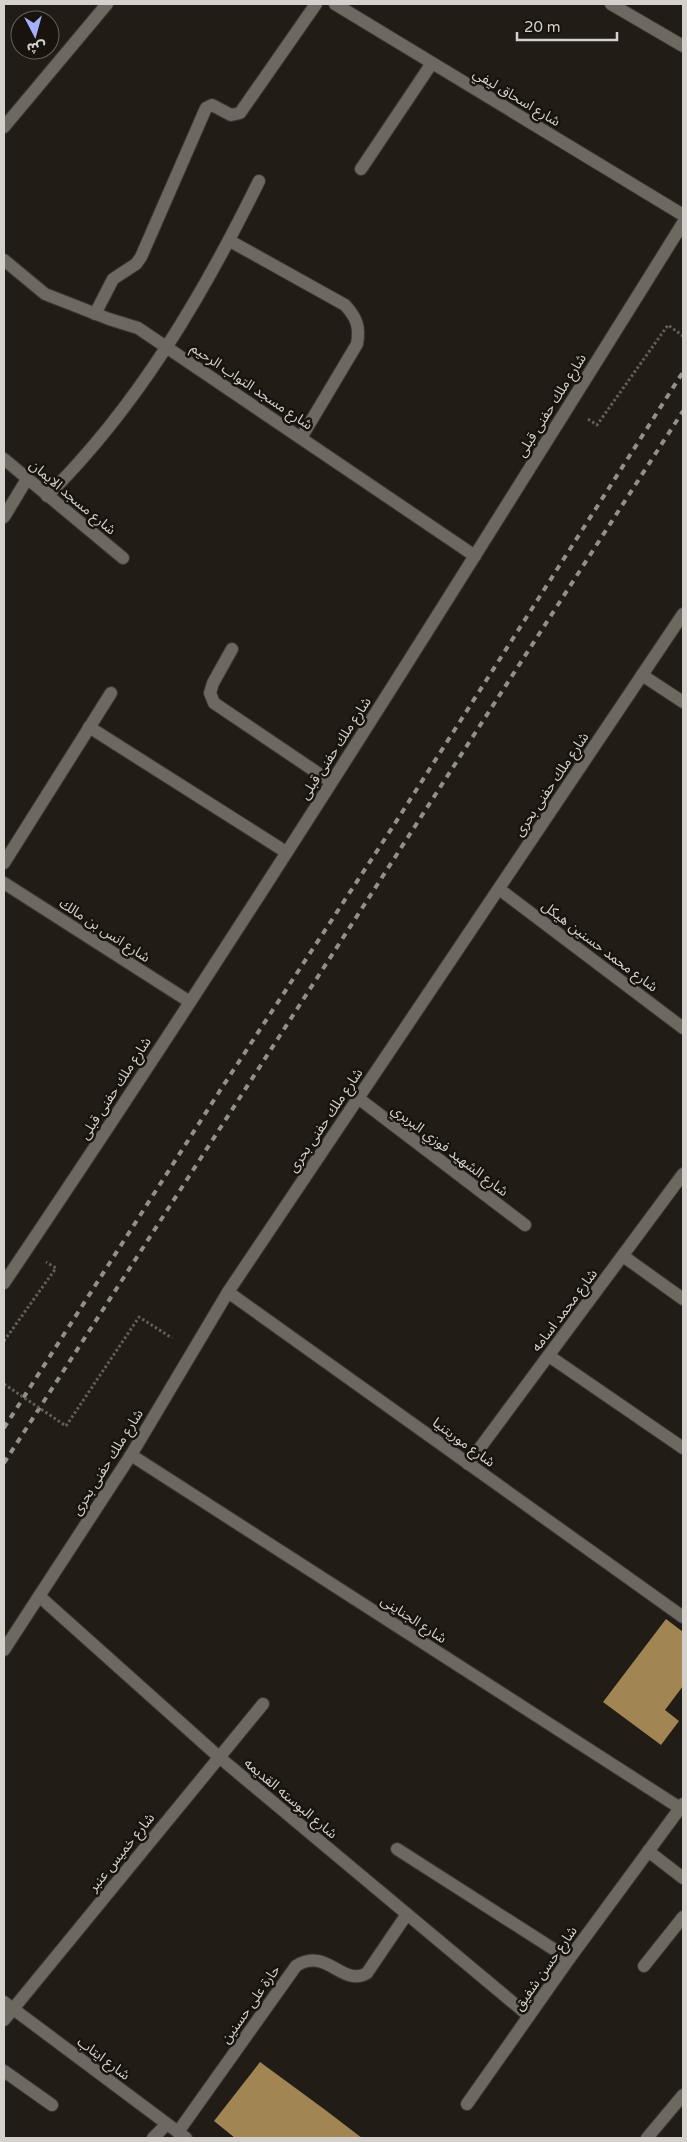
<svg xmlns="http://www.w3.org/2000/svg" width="687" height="2142" viewBox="0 0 687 2142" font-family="'Varela Round','Noto Sans Arabic',sans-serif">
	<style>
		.building { fill: #a18553 }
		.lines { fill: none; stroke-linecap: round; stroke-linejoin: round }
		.minor-casing { stroke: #3b3733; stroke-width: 14 }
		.path { stroke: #625e58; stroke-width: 3; stroke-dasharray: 2.5 2.5; stroke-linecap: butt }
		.minor { stroke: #6d6860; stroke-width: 12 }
		.rail { stroke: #93908a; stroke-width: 4; stroke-dasharray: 6 6; stroke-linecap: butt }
		.path-bridge { stroke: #625e58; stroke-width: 3; stroke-dasharray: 2.5 2.5; stroke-linecap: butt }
		.labels { text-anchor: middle; stroke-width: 5; stroke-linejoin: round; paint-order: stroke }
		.street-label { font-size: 14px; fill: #d4d1cc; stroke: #18140d }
	</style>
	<rect width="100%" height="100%" fill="#211d16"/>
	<g class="building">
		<polygon points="666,1619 683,1632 683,1686 665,1710 679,1721 661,1745 603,1702"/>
		<polygon points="260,2062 324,2109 362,2138 235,2138 214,2121"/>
	</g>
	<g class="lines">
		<defs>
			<g id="minor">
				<polyline points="335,4 683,215"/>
				<polyline points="611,4 683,46"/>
				<polyline points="4,127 107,4"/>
				<polyline points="361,169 432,63"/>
				<path d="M230,241L345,305C357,318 360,327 357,344L301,438"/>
				<polyline points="4,260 45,294 109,319 138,328 475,556"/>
				<polyline points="95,314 113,279 136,264 141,257 206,108 212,105 231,115 240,113 316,4"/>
				<polyline points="4,459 123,558"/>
				<path d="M47,496C138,406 203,295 259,181"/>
				<polyline points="4,517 27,479"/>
				<polyline points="232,649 213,683 210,693 214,703 331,782"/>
				<polyline points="642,675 683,702"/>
				<polyline points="89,727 286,852"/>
				<polyline points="4,863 111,693"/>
				<polyline points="4,883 190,1002"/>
				<polyline points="499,889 683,1028"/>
				<polyline points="358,1098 525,1225"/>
				<polyline points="623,1256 683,1299"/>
				<path d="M4,1283C239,935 461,579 683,223"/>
				<polyline points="228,1292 683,1617"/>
				<polyline points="549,1356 683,1448"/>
				<polyline points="131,1455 680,1808"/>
				<polyline points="468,1464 683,1174"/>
				<polyline points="39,1596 219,1757 529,2016"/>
				<polyline points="4,1650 131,1455 228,1292 683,614"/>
				<polyline points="397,1849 569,1959"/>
				<polyline points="648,1851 683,1878"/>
				<polyline points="644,1966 683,1917"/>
				<polyline points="4,2002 186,2138"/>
				<polyline points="4,2020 263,1704"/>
				<polyline points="4,2071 52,2105"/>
				<polyline points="467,2104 569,1959 683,1804"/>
				<path d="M178,2132L296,1966C326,1946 343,1988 367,1973L407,1914"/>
				<polyline points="153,2138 167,2124"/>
				<polyline points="647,2138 683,2095"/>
			</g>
		</defs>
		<use href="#minor" class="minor-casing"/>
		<g class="path">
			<polyline points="588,419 597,425 668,325 683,336"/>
			<polyline points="4,1341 56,1268 46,1262"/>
			<polyline points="66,1426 139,1317 172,1338"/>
		</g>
		<use href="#minor" class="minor"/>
		<g class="rail">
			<polyline points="4,1428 221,1089 392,828 683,372"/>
			<polyline points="4,1463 683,411"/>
		</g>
		<polyline class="path-bridge" points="4,1384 66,1426"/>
	</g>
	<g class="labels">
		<g class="street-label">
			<text transform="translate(517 97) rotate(31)" y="5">شارع اسحاق ليفي</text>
			<text transform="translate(252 386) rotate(34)" y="5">شارع مسجد التواب الرحيم</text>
			<text transform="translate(551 405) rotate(-58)" y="5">شارع ملك حفنى قبلى</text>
			<text transform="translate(73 497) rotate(40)" y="5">شارع مسجد الايمان</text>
			<text transform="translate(335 748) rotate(-57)" y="5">شارع ملك حفنى قبلى</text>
			<text transform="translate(551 784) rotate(-56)" y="5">شارع ملك حفنى بحرى</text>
			<text transform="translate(105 930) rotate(33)" y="5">شارع انس بن مالك</text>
			<text transform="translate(600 946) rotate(37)" y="5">شارع محمد حسنين هيكل</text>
			<text transform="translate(115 1088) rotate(-57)" y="5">شارع ملك حفنى قبلى</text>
			<text transform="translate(325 1120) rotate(-56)" y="5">شارع ملك حفنى بحرى</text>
			<text transform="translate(450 1150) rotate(37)" y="5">شارع الشهيد فوزي البربري</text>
			<text transform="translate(564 1310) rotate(-53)" y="5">شارع محمد اسامه</text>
			<text transform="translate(464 1442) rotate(36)" y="5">شارع موريتنيا</text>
			<text transform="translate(107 1462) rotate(-58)" y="5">شارع ملك حفنى بحرى</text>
			<text transform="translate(414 1619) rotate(33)" y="5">شارع الجناينى</text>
			<text transform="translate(291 1798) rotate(40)" y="5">شارع البوسته القديمه</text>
			<text transform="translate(121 1852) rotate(-51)" y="5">شارع خميس عنبر</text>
			<text transform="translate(545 1968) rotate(-55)" y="5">شارع حسن شفيق</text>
			<text transform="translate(250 2004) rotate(-55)" y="5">حارة على حسنين</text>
			<text transform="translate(104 2058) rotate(37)" y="5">شارع ايتاب</text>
		</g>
	</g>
	<rect width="687" height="2142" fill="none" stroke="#d4d1cc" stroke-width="10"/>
	<g transform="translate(35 35) rotate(174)"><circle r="24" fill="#18140d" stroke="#636059"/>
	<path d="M0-4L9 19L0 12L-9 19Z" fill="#a5b1fc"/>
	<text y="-8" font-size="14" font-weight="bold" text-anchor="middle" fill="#d4d1cc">ش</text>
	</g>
	<path d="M517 32v8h100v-8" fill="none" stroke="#d4d1cc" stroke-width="2.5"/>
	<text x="524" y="32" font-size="15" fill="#d4d1cc" stroke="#18140d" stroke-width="4" paint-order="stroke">20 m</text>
</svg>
